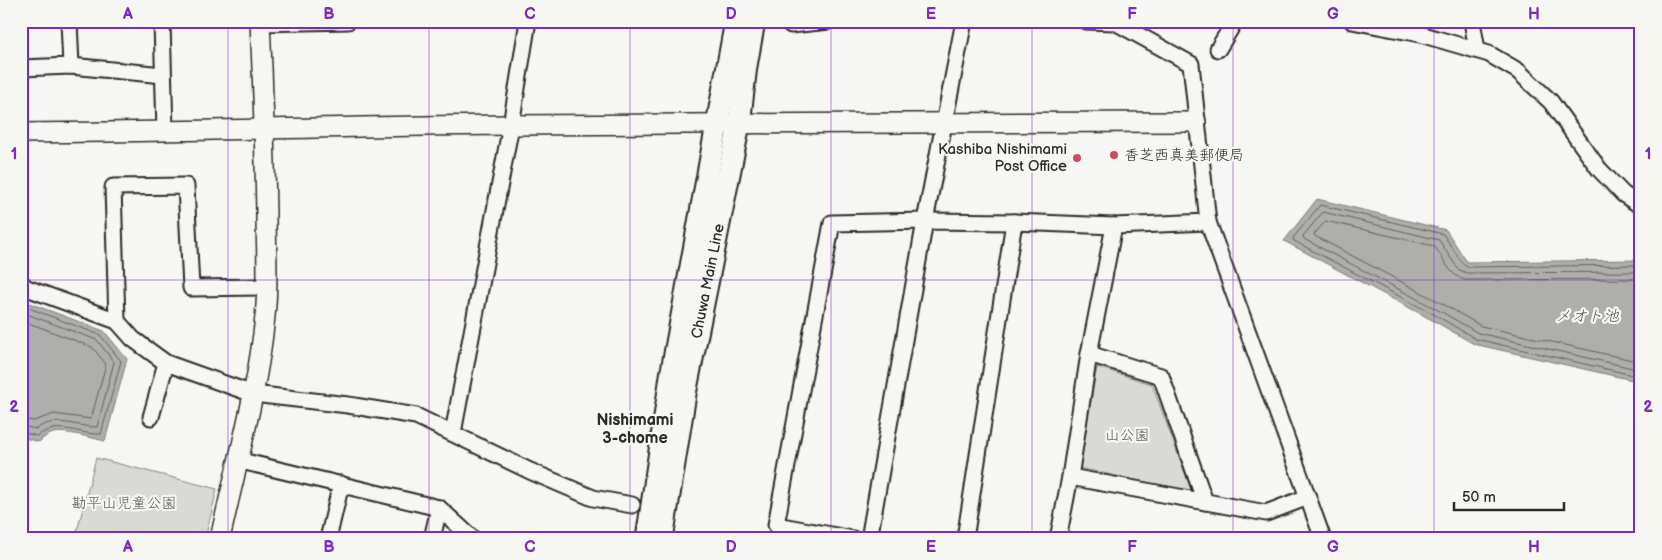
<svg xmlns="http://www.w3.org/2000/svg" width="1662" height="560" viewBox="0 0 1662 560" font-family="'Balsamiq Sans','Klee One',sans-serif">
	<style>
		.green { fill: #d9d9d5; stroke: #828280 }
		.water { fill: #aeaeab; stroke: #7a7a78 }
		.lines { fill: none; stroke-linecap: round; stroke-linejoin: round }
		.shore { stroke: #5f5f5e; stroke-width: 1 }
		.minor-casing { stroke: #2b2b2b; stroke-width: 19 }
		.tertiary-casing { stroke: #2b2b2b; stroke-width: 22 }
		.secondary-casing { stroke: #2b2b2b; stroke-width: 25 }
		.minor { stroke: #f6f6f2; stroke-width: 15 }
		.tertiary { stroke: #f6f6f2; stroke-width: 19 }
		.secondary { stroke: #f6f6f2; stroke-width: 21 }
		.grid { fill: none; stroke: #7b2cbf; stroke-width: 1; stroke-opacity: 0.55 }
		.poi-dot { fill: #d1495b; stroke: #f6f6f2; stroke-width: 2 }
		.labels { text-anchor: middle; stroke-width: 4.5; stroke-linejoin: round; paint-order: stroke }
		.poi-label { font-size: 15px; fill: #2b2b2b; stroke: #f6f6f2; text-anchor: end }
		.street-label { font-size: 15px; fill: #2b2b2b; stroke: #f6f6f2 }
		.park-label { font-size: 15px; fill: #565656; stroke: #f6f6f2 }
		.water-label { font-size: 16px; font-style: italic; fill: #525251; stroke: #f6f6f2 }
		.neighbourhood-label { font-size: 16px; font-weight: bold; fill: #2b2b2b; stroke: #f6f6f2 }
		.neatline { fill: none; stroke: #7b2cbf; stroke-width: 2 }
		.grid-label { font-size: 16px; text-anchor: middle; font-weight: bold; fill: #7b2cbf }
	</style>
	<rect width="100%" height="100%" fill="#f6f6f2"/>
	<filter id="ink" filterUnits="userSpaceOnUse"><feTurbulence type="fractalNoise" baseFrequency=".02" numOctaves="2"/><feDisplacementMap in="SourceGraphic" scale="10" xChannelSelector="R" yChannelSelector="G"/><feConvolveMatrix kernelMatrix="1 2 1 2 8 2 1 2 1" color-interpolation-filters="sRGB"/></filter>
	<g filter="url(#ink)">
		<g class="green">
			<polygon points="1097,367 1152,384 1192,492 1079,468"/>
			<polygon points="96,458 217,489 205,539 75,539"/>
		</g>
		<g class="water">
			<polygon points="1317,199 1446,230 1467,262 1641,260 1641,382 1474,344 1434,321 1284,241"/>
			<path d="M21,300L104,331L127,359L105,441C91,438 66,430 53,433C47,435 43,438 39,442L21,437Z"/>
		</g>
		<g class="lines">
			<g class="shore">
				<polyline points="1641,265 1467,267 1463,264 1443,234 1320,205 1293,238 1294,241 1437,316 1476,339 1641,377"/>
				<polyline points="1641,272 1466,273 1458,269 1439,240 1323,212 1303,236 1304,239 1440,311 1478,333 1641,370"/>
				<path d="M1641,279L1465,280C1449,276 1444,258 1434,246L1326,221L1314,234L1315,236L1443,304L1481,326L1641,362"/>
				<path d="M21,305L100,335L121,361L101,434C77,435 61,420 37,436L21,432"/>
				<path d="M21,312L97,340L114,362L97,427C75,427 56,415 36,429L21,426"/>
				<polyline points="21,320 92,347 106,364 91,419 54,414 34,421 21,419"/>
			</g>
			<defs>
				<g id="minor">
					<polyline points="69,21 71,66"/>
					<polyline points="162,21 165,132"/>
					<polyline points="1086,21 1115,22 1191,64 1208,222 1323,539"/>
					<polyline points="1352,21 1420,34 1489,54 1518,71 1551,102 1599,169 1623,194 1641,206"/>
					<polyline points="1472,21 1477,50"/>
					<polyline points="260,23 348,21"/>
					<polyline points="791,25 829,21"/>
					<polyline points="1218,49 1235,21"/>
					<polyline points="21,68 71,66 163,75"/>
					<polyline points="21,283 27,288 117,321 133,339 166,363 253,394 348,405 416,416 530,471 593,498 632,505"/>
					<polyline points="117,321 113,187 186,186 191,288 267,287"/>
					<polyline points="1089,354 1161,376 1205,502"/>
					<polyline points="151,417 166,363"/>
					<polyline points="453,433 511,125 528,21"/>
					<polyline points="237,460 439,508 473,539"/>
					<polyline points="1070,477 1266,513 1308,497"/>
					<polyline points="328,539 341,484"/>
					<polyline points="432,539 439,508"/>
					<polyline points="853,539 776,525 832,223 925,221 1014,222 1114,226 1208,222"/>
					<polyline points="869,539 925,221 964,21"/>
					<polyline points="965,539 1014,222"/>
					<polyline points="1058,539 1070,477 1089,354 1114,226"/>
				</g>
				<g id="tertiary">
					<path d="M21,133C185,132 348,126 511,125C739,122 968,124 1196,122"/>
					<path d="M220,539C236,465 258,391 265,316C269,283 266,248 266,214C265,150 263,86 260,21"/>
				</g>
				<g id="secondary">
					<polyline points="647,539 671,376 736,21"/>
					<path id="s1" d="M662,539L685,394L739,124L746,66L754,21"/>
				</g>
			</defs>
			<use href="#minor" class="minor-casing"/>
			<use href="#tertiary" class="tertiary-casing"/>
			<use href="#secondary" class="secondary-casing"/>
			<use href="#minor" class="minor"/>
			<use href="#tertiary" class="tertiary"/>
			<use href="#secondary" class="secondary"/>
		</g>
	</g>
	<path class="grid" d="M228,21V539M429,21V539M630,21V539M831,21V539M1032,21V539M1233,21V539M1434,21V539M21,280H1641"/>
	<g class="poi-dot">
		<circle cx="1114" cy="155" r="5"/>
		<circle cx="1077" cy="158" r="5"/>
	</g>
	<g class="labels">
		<g class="poi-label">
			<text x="1067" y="154">Kashiba Nishimami<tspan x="1067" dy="17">Post Office</tspan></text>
			<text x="1124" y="160" text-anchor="start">香芝西真美郵便局</text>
		</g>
		<g class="street-label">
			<text dy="5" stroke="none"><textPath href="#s1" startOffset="262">Chuwa Main Line</textPath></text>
		</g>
		<g class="park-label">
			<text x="1127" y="440">山公園</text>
			<text x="124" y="508">勘平山児童公園</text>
		</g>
		<g class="water-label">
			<text x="1587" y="321">メオト池</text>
		</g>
		<g class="neighbourhood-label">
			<text x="635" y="425">Nishimami<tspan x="635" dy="18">3-chome</tspan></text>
		</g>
	</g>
	<rect width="1662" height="560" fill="none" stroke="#f6f6f2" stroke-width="55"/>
	<path d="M1454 502v8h110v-8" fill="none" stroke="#2b2b2b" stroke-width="2.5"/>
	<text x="1462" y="502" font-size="15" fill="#2b2b2b" stroke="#f6f6f2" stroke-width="4" paint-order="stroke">50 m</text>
	<rect x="28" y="28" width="1606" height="504" class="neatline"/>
	<g class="grid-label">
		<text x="128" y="19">A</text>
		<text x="329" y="19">B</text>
		<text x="530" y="19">C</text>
		<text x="731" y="19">D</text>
		<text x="931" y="19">E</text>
		<text x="1132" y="19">F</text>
		<text x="1333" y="19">G</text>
		<text x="1534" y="19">H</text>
		<text x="14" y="159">1</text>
		<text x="1648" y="159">1</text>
		<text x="14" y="412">2</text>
		<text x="1648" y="412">2</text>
		<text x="128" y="552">A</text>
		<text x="329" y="552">B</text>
		<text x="530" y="552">C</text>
		<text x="731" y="552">D</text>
		<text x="931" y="552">E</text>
		<text x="1132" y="552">F</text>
		<text x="1333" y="552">G</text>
		<text x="1534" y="552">H</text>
	</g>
</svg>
